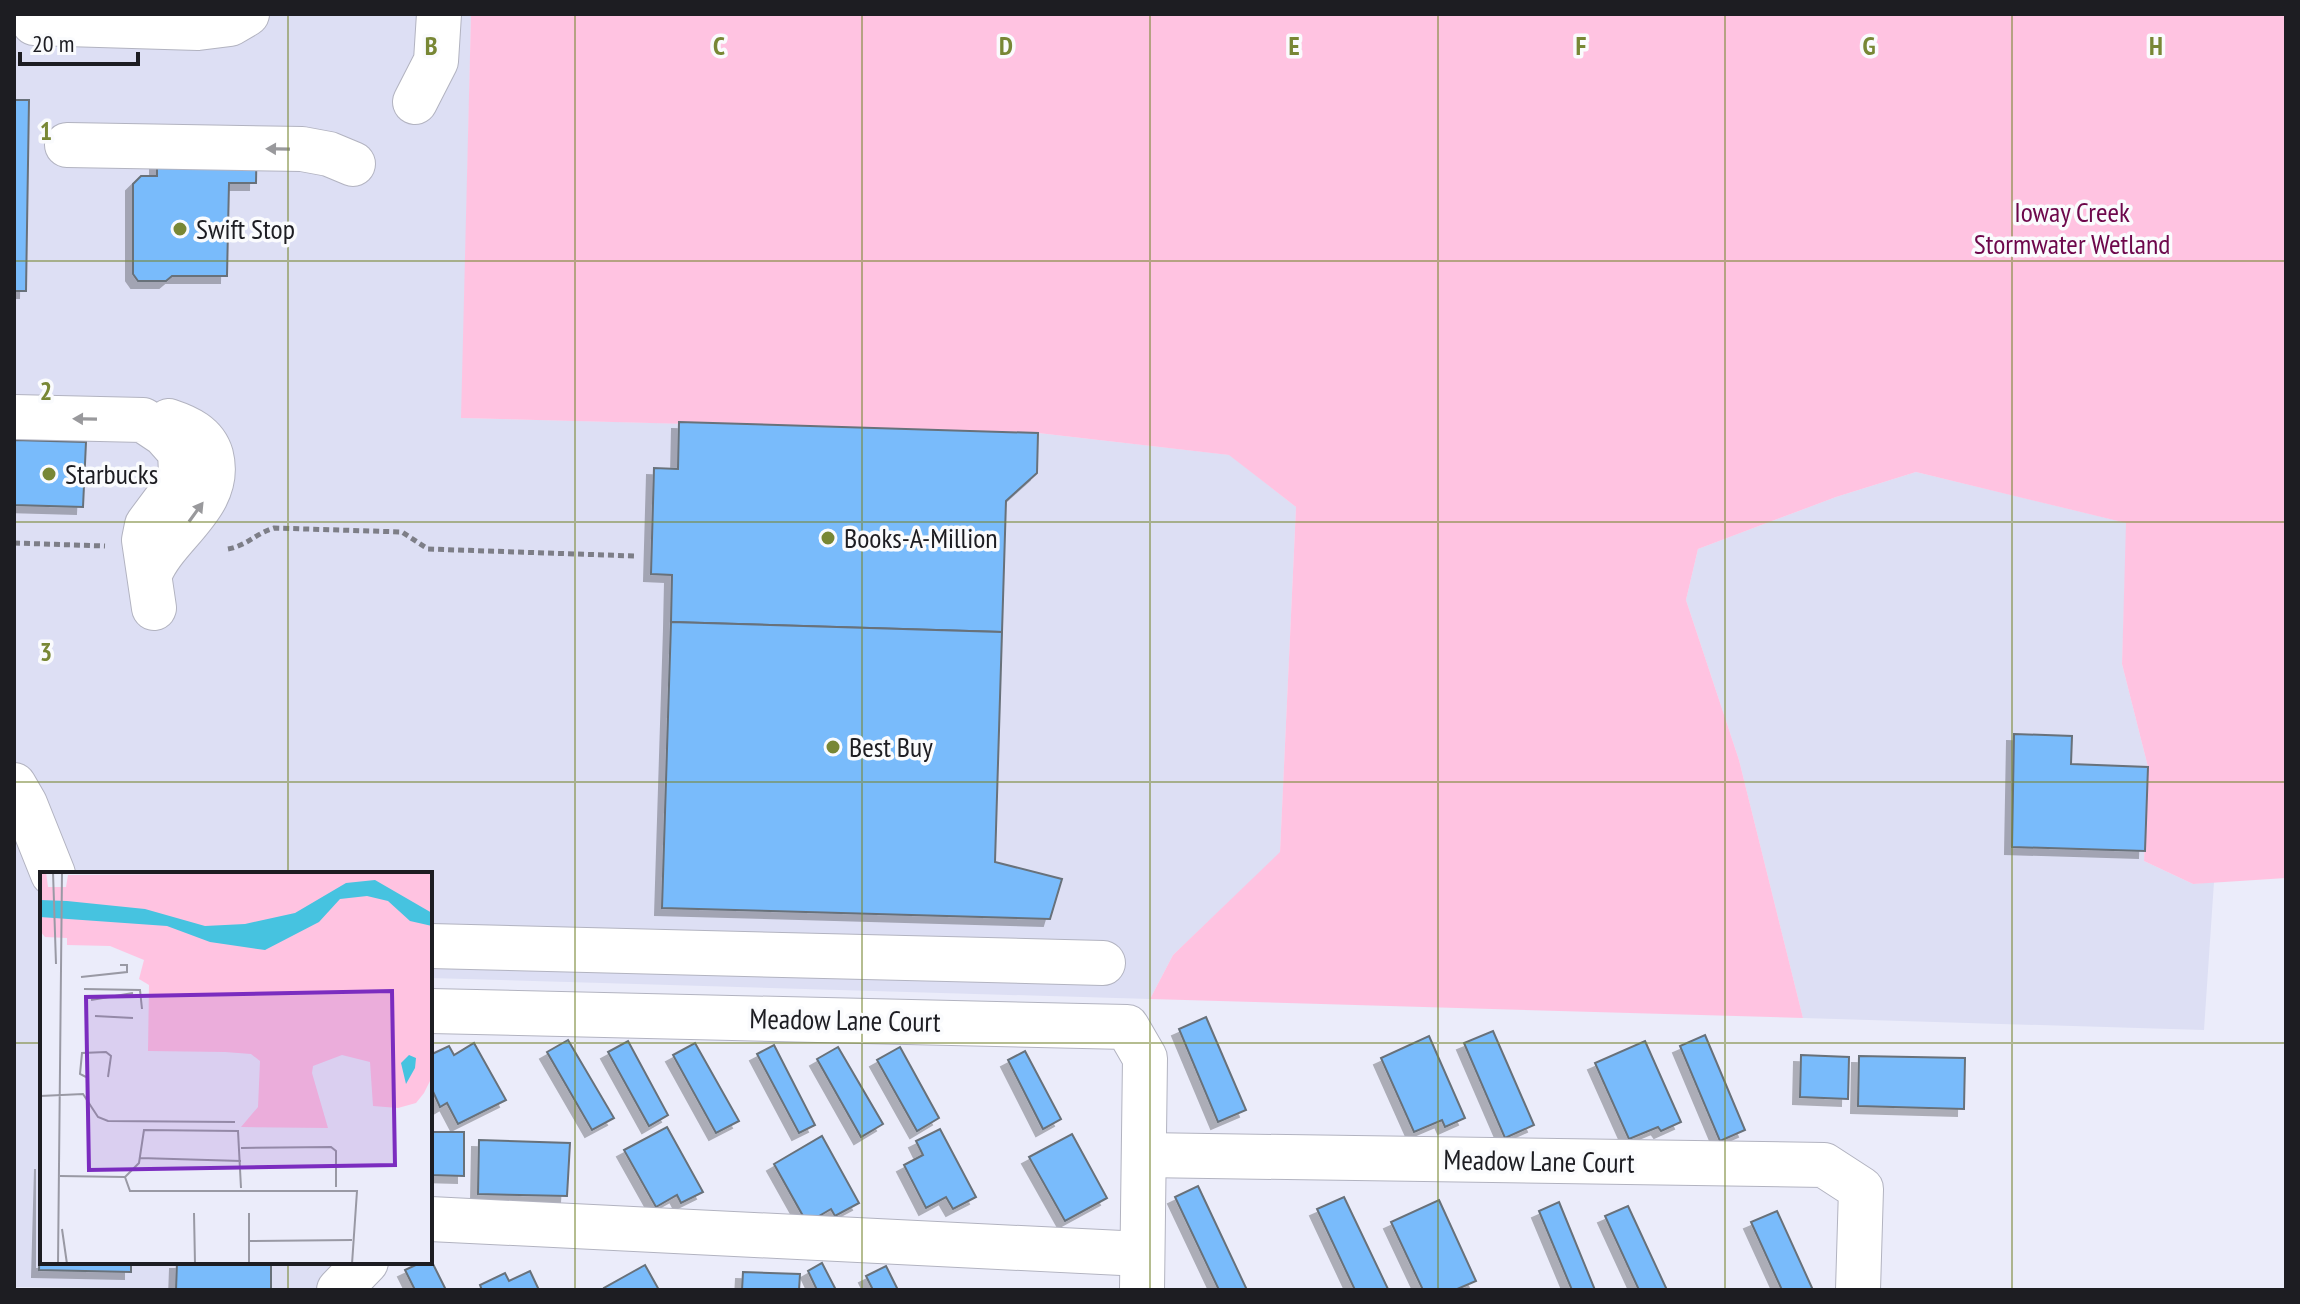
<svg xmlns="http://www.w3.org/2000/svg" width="2300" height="1304" viewBox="0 0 2300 1304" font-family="'PT Sans Narrow',sans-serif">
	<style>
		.built { fill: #dddff4 }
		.green { fill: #ffc3e1 }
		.building { fill: #79bbfb; stroke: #68717a; stroke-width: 2; filter: url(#shadow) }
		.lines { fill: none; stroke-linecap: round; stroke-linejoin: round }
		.minor-casing { stroke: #b2b3c0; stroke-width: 46 }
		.path { stroke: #7d7e87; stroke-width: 5; stroke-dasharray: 6 4; stroke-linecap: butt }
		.minor { stroke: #fff; stroke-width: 44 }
		.oneway { fill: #99999c }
		.grid { fill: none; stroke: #788735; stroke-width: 2; stroke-opacity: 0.55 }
		.poi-dot { fill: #788735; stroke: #fafbfd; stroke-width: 3 }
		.labels { text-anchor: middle; stroke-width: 7; stroke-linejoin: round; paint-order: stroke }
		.park-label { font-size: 28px; fill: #6d074b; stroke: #fafbfd }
		.poi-label { font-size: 28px; fill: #1d1d22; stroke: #fafbfd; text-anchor: start }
		.street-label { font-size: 28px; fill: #1d1d22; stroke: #fafbfd }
		.inset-road { fill: none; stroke: #9999a4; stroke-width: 2 }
		.view { fill: #7b2cbf; fill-opacity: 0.15; stroke: #7b2cbf; stroke-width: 4 }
		.inset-edge { fill: none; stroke: #1d1d22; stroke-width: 4 }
		.grid-label { font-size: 26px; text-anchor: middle; font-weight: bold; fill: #788735; stroke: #fafbfd; stroke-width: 7; stroke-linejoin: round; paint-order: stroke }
	</style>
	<defs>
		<filter id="shadow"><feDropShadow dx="-7" dy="7" stdDeviation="0" flood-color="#0004"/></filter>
	</defs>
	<rect width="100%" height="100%" fill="#ebecfa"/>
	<g class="built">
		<polygon points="14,14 471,14 462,418 1038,433 1230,455 1296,507 1280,853 1173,955 1150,999 430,978 430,874 42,874 42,1262 340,1262 339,1290 14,1287"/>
		<polygon points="1916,472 2127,523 2122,664 2148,767 2144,861 2193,884 2214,882 2204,1030 1803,1018 1739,760 1686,600 1698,549 1836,497"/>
	</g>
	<polygon class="green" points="471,14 2286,14 2286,878 2193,884 2144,861 2148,767 2122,664 2126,523 1916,472 1836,497 1698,549 1686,600 1739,760 1803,1018 1150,999 1173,955 1280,852 1296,507 1229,455 1038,433 461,418"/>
	<g class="building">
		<polygon points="14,100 29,100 26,291 14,291"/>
		<polygon points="157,129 257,130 256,183 229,183 227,276 172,276 166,281 138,281 133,274 133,184 141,176 157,176"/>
		<polygon points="679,422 1038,433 1037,473 1006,501 1002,632 671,622 672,575 651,574 654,468 678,469"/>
		<polygon points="14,440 86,442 83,507 14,505"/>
		<polygon points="671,622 1002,632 995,862 1062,879 1050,919 662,908"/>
		<polygon points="2014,734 2072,736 2071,764 2148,767 2145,851 2012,847"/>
		<polygon points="1206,1017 1246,1110 1218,1122 1179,1029"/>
		<polygon points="1493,1031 1534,1125 1505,1138 1464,1043"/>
		<polygon points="1705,1035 1745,1130 1720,1141 1680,1046"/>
		<polygon points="1429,1036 1465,1118 1445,1127 1442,1120 1414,1132 1381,1058"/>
		<polygon points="568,1040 614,1118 592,1130 547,1052"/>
		<polygon points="628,1041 668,1115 649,1126 608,1052"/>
		<polygon points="1645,1041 1681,1122 1661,1131 1658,1127 1629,1139 1595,1063"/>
		<polygon points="474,1043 506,1100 458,1124 447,1103 440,1107 430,1085 430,1055 449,1046 454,1055"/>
		<polygon points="695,1043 739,1121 716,1133 673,1055"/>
		<polygon points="774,1045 815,1125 799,1133 757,1054"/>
		<polygon points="838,1047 883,1124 861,1137 817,1059"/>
		<polygon points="900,1047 939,1118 917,1131 877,1060"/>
		<polygon points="1025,1051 1061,1119 1043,1129 1008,1060"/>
		<polygon points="1801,1055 1849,1057 1848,1099 1800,1097"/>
		<polygon points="1859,1056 1965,1058 1964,1109 1858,1106"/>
		<polygon points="667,1127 703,1192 681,1203 677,1195 656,1207 624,1150"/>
		<polygon points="940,1129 976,1197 953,1209 946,1197 926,1208 904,1165 923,1155 916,1141"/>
		<polygon points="430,1132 464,1132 464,1176 430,1175"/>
		<polygon points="1072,1134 1107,1198 1065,1221 1029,1157"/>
		<polygon points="822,1136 859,1203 835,1216 831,1209 807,1223 774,1164"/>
		<polygon points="479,1140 570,1143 567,1196 478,1194"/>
		<polygon points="42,1162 42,1262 131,1262 131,1272 39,1270"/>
		<polygon points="1198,1186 1247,1290 1219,1290 1175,1197"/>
		<polygon points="1344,1197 1388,1289 1386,1290 1355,1290 1317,1209"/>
		<polygon points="1439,1200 1476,1281 1455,1290 1423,1290 1391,1222"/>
		<polygon points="1559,1202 1595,1290 1572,1290 1539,1211"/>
		<polygon points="1628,1206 1667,1290 1639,1290 1605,1216"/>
		<polygon points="1777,1211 1813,1290 1782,1290 1751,1222"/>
		<polygon points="430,1258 446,1290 415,1290 405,1270 422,1262 430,1262"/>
		<polygon points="177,1262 271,1262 271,1290 176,1290"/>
		<polygon points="822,1263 836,1290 817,1290 808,1271"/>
		<polygon points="645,1265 659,1290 605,1290 604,1288"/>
		<polygon points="886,1266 898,1290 873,1290 866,1276"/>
		<polygon points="530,1271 539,1290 482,1290 480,1285 505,1273 509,1281"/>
		<polygon points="743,1272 800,1274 799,1290 742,1290"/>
	</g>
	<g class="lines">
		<defs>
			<g id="minor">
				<polyline points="34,23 198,28 230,24 247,14"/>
				<polyline points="415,102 436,61 439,14"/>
				<polyline points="67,145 302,149 329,154 353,164"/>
				<polyline points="14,417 143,420 164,434 180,452 181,473 173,490 147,525 144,540 154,608"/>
				<path d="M150,574C166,533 224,505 211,455C205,435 187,427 169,421"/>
				<polyline points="14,785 25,804 53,874"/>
				<polyline points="430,946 1103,963"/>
				<polyline points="430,1011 1127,1027 1145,1058 1142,1290"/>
				<polyline points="1144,1155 1824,1165 1861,1189 1858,1290"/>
				<polyline points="430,1219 1142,1254"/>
				<polyline points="339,1290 366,1262"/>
			</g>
		</defs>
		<use href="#minor" class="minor-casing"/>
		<g class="path">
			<polyline points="14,543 105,546"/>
			<path d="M228,549C248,545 255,534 274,528L402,532L428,549L635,556"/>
		</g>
		<use href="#minor" class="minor"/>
	</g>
	<defs><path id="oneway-solid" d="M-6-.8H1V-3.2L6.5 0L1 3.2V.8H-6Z" transform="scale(2)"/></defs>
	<g class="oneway">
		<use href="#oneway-solid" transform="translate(278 149) rotate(-179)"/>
		<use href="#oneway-solid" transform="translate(85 419) rotate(-179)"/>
		<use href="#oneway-solid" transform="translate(196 512) rotate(-54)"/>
	</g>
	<path class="grid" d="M288,14V874M575,14V1290M862,14V1290M1150,14V1290M1438,14V1290M1725,14V1290M2012,14V1290M14,261H2286M14,522H2286M14,782H2286M14,1043H42M430,1043H2286M288,1262V1290"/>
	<g class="poi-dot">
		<circle cx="180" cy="229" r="8"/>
		<circle cx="49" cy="474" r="8"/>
		<circle cx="828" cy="538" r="8"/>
		<circle cx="833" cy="747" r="8"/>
	</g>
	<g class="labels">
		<g class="park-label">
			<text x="2072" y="222">Ioway Creek<tspan x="2072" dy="32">Stormwater Wetland</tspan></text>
		</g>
		<g class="poi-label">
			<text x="196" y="239">Swift Stop</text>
			<text x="65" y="484">Starbucks</text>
			<text x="844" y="548">Books-A-Million</text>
			<text x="849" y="757">Best Buy</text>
		</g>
		<g class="street-label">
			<text transform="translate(845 1020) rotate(1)" y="10">Meadow Lane Court</text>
			<text transform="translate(1539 1161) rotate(1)" y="10">Meadow Lane Court</text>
		</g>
	</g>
	<g transform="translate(40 872)">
		<rect width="392" height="392" fill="#ebecfa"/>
		<path d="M0,0H6L8,15H26L28,3L392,0V205L384,221L376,231L358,236L333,234L330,190L302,183L273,194L272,201L288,256L201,255L218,235L220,189L211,182L185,180L108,179L109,113L99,107L104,88L70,74L27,73V66L5,65L0,59Z" fill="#ffc3e1"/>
		<path d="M335,8L392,41V54L370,49L348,29L327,24L300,27L279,50L225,78L170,70L127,54L0,45V28L27,29L105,37L165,54L205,52L255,41L306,11ZM369,183L376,186L375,196L366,212L361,191Z" fill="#46c3e0"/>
		<path class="inset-road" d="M13,0L16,92M41,105L87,100V93H80M44,117L100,118L102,137M51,128L93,121M55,144L93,146M46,205L40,202L42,181L66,180L71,184L68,205M0,224L43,222L58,245L68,249L195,250M201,276L291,275L296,279V315M100,286L201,289M20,304L85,305M201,316L198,259L104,258L99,291L85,305L90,319H317L312,392M154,341L155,392M22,357L27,392M209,369L312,368M18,392L22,0M209,392V341"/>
		<path class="view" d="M352,119L355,293L49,298L46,125Z"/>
		<rect width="392" height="392" class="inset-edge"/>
	</g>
	<g class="grid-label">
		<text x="431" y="55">B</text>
		<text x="719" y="55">C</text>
		<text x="1006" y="55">D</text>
		<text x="1294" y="55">E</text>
		<text x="1581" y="55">F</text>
		<text x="1869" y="55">G</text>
		<text x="2156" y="55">H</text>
		<text x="46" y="140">1</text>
		<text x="46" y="400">2</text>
		<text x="46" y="661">3</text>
	</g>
	<rect width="2300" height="1304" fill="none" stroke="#1d1d22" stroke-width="32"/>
	<path d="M20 52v12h118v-12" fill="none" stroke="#1d1d22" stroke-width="4"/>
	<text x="32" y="52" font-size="24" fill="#1d1d22" stroke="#fafbfd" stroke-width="6" paint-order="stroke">20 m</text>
</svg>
